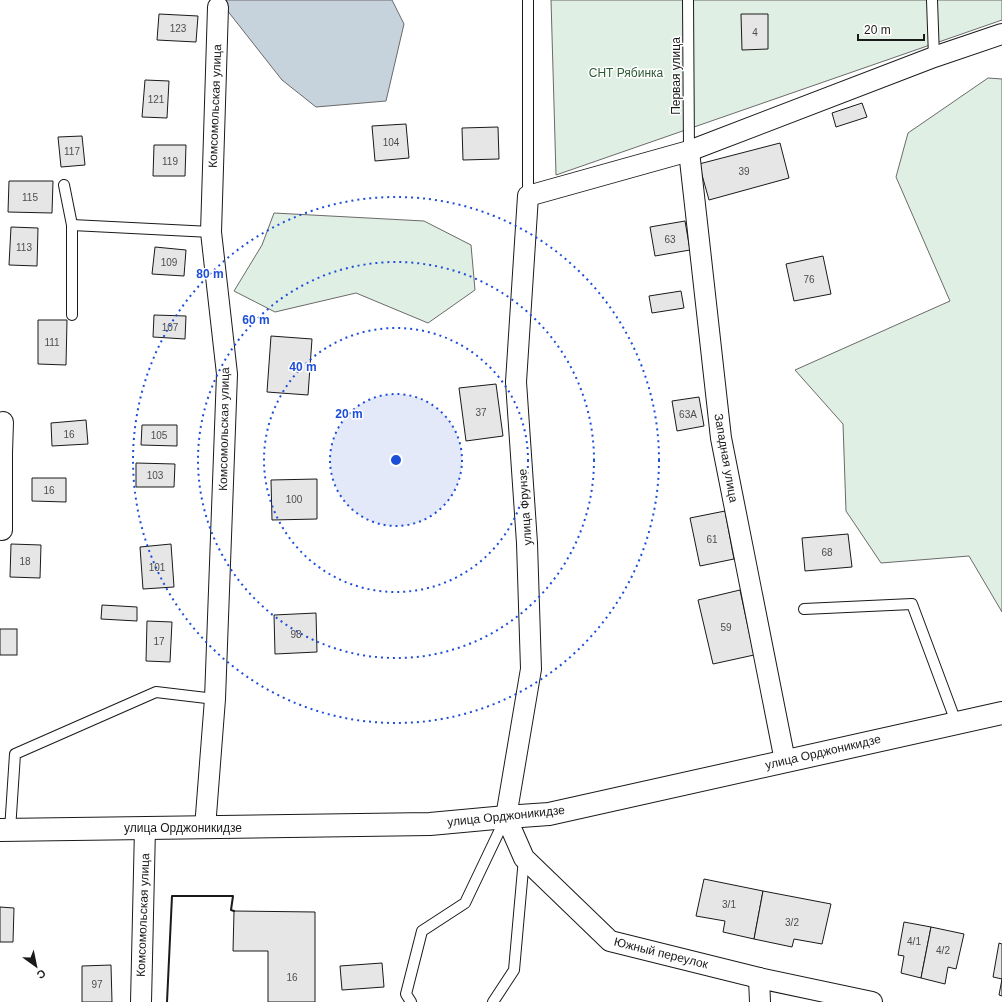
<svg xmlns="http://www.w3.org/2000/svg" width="1002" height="1002" viewBox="0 0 1002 1002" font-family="Arial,sans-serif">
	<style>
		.green { fill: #e0efe3; stroke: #6a6a6a }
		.water { fill: #c6d2dc; stroke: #6a6a6a }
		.building { fill: #e6e6e6; stroke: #1a1a1a }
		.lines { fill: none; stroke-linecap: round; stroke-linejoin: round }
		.lane-casing { stroke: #1a1a1a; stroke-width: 12 }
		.street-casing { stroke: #1a1a1a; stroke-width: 22 }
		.secondary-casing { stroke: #1a1a1a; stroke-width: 24 }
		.lane { stroke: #fff; stroke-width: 10 }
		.street { stroke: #fff; stroke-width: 20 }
		.secondary { stroke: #fff; stroke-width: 22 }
		.wall { stroke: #1a1a1a; stroke-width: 2 }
		.ring { fill: none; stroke: #1d4ed8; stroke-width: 2; stroke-dasharray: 2 4 }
		.labels { text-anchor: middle; stroke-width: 3; stroke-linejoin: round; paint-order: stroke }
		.number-label { font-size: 10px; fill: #4d4d4d }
		.park-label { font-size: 12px; fill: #2b5a34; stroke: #fff }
		.street-label { font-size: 12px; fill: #1a1a1a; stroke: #fff }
		.centre { fill: #1d4ed8; stroke: #fff; stroke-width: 2 }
		.ring-label { font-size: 12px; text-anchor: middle; font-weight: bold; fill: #1d4ed8; stroke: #fff; stroke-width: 3; stroke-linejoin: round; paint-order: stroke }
	</style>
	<rect width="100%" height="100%" fill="#fff"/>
	<g class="green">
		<polygon points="551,0 1002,0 1002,20 556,175"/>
		<polygon points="988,78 1002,79 1002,612 969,556 881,563 846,511 843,424 795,370 950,301 896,177 908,133"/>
		<polygon points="274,213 424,221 471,245 475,290 428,323 356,293 275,312 234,291 262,245"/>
	</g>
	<polygon class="water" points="219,0 392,0 404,24 386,101 316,107 282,80"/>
	<g class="building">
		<polygon points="159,14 198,16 196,42 157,40"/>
		<polygon points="741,14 768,14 768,49 742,50"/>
		<polygon points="145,80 169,81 167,118 142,117"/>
		<polygon points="862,103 867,117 836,127 832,113"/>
		<polygon points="406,124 409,158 375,161 372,126"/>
		<polygon points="498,127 499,159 463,160 462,128"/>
		<polygon points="82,136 85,165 61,167 58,137"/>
		<polygon points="780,143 789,178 709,200 699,164"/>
		<polygon points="154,145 186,145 185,176 153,176"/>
		<polygon points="9,181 53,181 52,213 8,212"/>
		<polygon points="685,221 690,250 655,256 650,227"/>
		<polygon points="11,227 38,228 37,266 9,265"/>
		<polygon points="155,247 186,250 184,276 152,274"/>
		<polygon points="823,256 831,294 794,301 786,264"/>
		<polygon points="681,291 684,308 652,313 649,296"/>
		<polygon points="154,315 186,316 185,339 153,337"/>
		<polygon points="38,320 67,320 66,365 38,364"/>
		<polygon points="271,336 312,339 308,395 267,392"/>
		<polygon points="496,384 503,436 466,441 459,388"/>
		<polygon points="699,397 704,426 677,431 672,401"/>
		<polygon points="86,420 88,444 52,446 51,423"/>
		<polygon points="142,425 177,425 177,446 141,445"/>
		<polygon points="136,463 175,464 174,487 136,487"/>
		<polygon points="32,478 66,478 66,502 32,501"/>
		<polygon points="317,479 317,519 272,520 271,480"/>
		<polygon points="725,511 734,559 700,566 690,518"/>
		<polygon points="848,534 852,567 805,571 802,538"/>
		<polygon points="11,544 41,545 40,578 10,577"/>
		<polygon points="171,544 174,587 143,589 140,547"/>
		<polygon points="740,590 754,655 713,664 698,600"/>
		<polygon points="102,605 137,607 137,621 101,619"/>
		<polygon points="316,613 317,652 275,654 274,615"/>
		<polygon points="147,621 172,622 170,662 146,661"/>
		<rect x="0" y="629" width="17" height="26"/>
		<polygon points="704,879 763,891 754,939 723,932 725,921 696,916"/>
		<polygon points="763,891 831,904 822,944 794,939 792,947 754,939"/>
		<polygon points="0,907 14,908 13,942 0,942"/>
		<polygon points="234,911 315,912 315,1002 268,1002 268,951 233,951"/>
		<polygon points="904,922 931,927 921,978 901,973 904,956 898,955"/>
		<polygon points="931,927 964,934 956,969 948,967 945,984 921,978"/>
		<polygon points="999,943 1002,944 1002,996 999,995 1002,979 993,977"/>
		<polygon points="382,963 384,987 342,990 340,966"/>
		<polygon points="111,965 112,1002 82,1002 82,966"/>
	</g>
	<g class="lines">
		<defs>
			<g id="lane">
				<polyline points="688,0 689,151"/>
				<polyline points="932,0 934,57"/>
				<polyline points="64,185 72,225 72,315"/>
				<polyline points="528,196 528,0"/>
				<polyline points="72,225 211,232"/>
				<polyline points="804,609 912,604 956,722"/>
				<polyline points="10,830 15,754 156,692 215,699"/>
				<polyline points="411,1002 406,994 422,931 465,903 506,817"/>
				<polyline points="493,1002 514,970 524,858"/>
			</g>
			<g id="street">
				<polyline points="689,151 721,438 785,761"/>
				<polyline points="2,530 2,453 3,422"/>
				<polyline points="205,828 215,699 227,374 211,232 218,7"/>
				<polyline points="759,978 760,1002"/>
				<polyline points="141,1002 145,828"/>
				<polyline points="872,1002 759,978 610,941 524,858 506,817 531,669 527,543 516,382 528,196 689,151 934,57 1002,34"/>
			</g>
			<polyline id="secondary" points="0,830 430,824 506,817 549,814 1002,713"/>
		</defs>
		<use href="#lane" class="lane-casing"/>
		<use href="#street" class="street-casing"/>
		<use href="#secondary" class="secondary-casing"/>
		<use href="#lane" class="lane"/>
		<use href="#street" class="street"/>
		<use href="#secondary" class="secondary"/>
		<polyline class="wall" points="167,1002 172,896 233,896 231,910 234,911"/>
	</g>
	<circle cx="396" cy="460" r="66" fill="#1d4ed8" fill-opacity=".12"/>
	<g class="ring">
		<circle cx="396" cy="460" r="66"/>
		<circle cx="396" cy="460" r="132"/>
		<circle cx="396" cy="460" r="198"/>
		<circle cx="396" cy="460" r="263"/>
	</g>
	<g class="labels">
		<g class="number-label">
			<text x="178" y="32">123</text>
			<text x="755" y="36">4</text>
			<text x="156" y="103">121</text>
			<text x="391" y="146">104</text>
			<text x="72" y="155">117</text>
			<text x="170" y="165">119</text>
			<text x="744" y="175">39</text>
			<text x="30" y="201">115</text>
			<text x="670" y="243">63</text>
			<text x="24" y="251">113</text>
			<text x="169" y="266">109</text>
			<text x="809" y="283">76</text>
			<text x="170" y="331">107</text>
			<text x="52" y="346">111</text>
			<text x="481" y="416">37</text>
			<text x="688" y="418">63А</text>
			<text x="69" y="438">16</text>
			<text x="159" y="439">105</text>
			<text x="155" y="479">103</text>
			<text x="49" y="494">16</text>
			<text x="294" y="503">100</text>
			<text x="712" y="543">61</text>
			<text x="827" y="556">68</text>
			<text x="25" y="565">18</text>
			<text x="157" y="571">101</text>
			<text x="726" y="631">59</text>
			<text x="296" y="638">98</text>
			<text x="159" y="645">17</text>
			<text x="729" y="908">3/1</text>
			<text x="792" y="926">3/2</text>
			<text x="914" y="945">4/1</text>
			<text x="943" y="954">4/2</text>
			<text x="292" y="981">16</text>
			<text x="97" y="988">97</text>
		</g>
		<g class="park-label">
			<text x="626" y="77">СНТ Рябинка</text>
		</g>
		<g class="street-label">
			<text transform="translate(676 76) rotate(-90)" y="4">Первая улица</text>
			<text transform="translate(215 106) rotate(-88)" y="4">Комсомольская улица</text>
			<text transform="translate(224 429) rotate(-89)" y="4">Комсомольская улица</text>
			<text transform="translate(726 458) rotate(80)" y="4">Западная улица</text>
			<text transform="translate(525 507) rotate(-94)" y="4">улица Фрунзе</text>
			<text transform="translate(823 752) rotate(-13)" y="4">улица Орджоникидзе</text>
			<text transform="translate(506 816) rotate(-6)" y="4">улица Орджоникидзе</text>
			<text x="183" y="832">улица Орджоникидзе</text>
			<text transform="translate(143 915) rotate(-88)" y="4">Комсомольская улица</text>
			<text transform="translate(661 953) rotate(14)" y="4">Южный переулок</text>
		</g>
	</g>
	<circle cx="396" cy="460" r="6" class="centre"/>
	<g class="ring-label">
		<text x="210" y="278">80 m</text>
		<text x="256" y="324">60 m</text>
		<text x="303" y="371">40 m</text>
		<text x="349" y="418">20 m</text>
	</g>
	<g transform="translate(36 966) rotate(147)" stroke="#ffffff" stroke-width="3" paint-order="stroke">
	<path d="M0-3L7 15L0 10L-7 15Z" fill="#1a1a1a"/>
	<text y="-6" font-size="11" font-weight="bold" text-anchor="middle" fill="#1a1a1a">С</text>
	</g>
	<path d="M858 34v6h66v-6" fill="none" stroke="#1a1a1a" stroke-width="2"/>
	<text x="864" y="34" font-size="12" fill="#1a1a1a" stroke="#ffffff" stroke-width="3" paint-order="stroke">20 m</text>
</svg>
